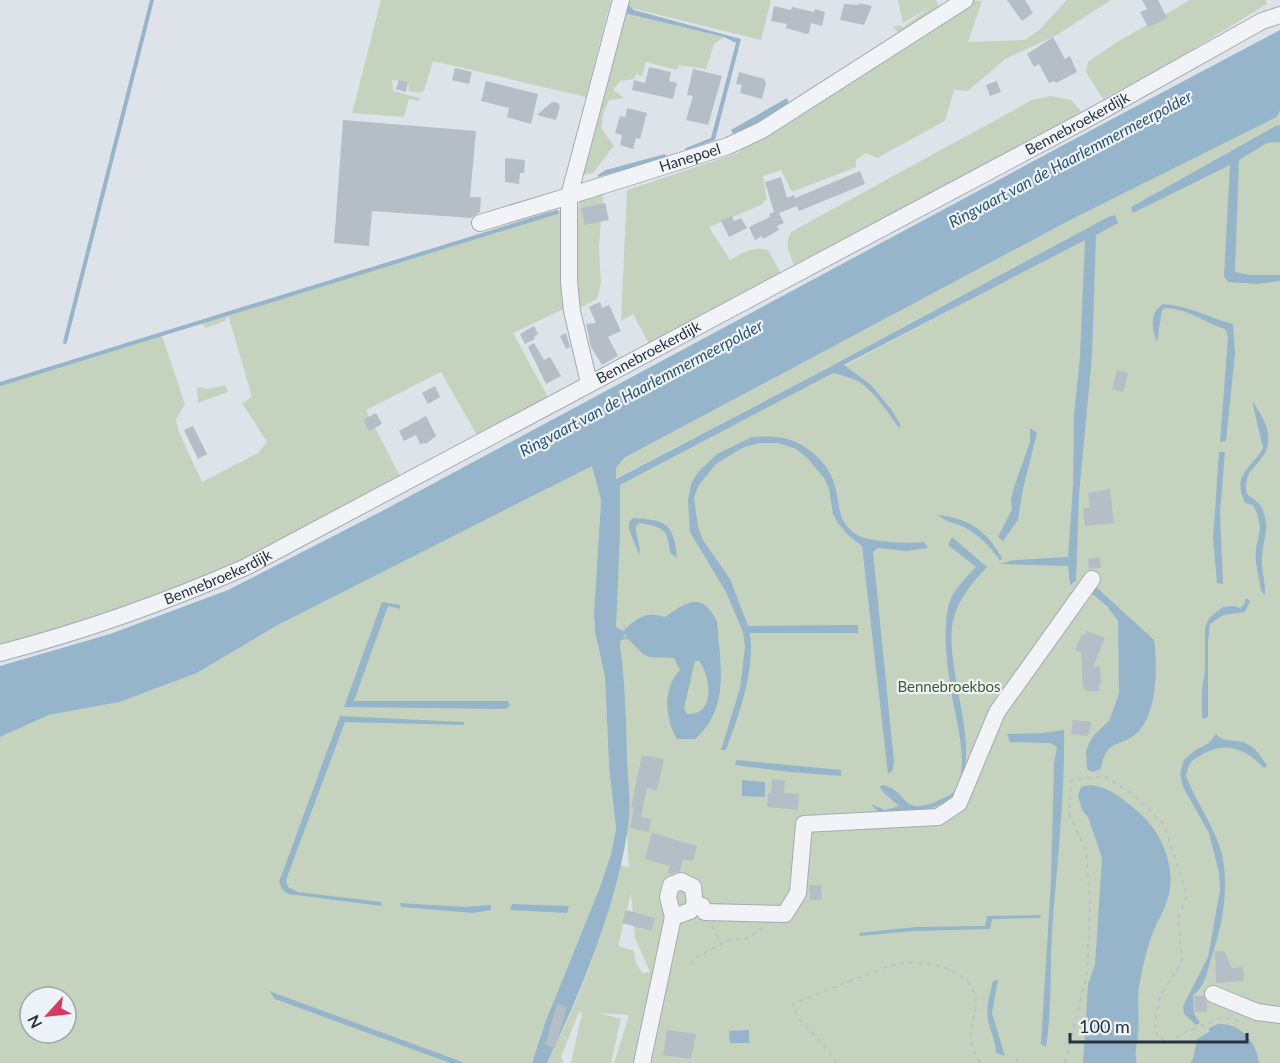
<svg xmlns="http://www.w3.org/2000/svg" width="1280" height="1063" viewBox="0 0 1280 1063" font-family="Lato,sans-serif">
	<style>
		.green { fill: #c5d3be; fill-rule: evenodd }
		.water { fill: #96b5cb; fill-rule: evenodd }
		.lines { fill: none; stroke-linecap: round; stroke-linejoin: round }
		.stream { stroke: #96b5cb; stroke-width: 4 }
		.building { fill: #b5bdc6 }
		.minor-casing { stroke: #a3aab3; stroke-width: 18 }
		.path { stroke: #bcc1c7; stroke-width: 2; stroke-dasharray: 4.5 4.5; stroke-linecap: butt }
		.minor { stroke: #f1f3f7; stroke-width: 16 }
		.labels { text-anchor: middle; stroke-width: 4.5; stroke-linejoin: round; paint-order: stroke }
		.street-label { font-size: 15px; fill: #263240; stroke: #edf2f6 }
		.park-label { font-size: 15px; fill: #3e5d32; stroke: #edf2f6 }
		.water-label { font-size: 16px; font-style: italic; fill: #2d5577; stroke: #edf2f6 }
	</style>
	<rect width="100%" height="100%" fill="#dee3e9"/>
	<g class="green">
		<polygon points="381,0 611,0 586,97 433,61 424,91 418,93 409,91 408,82 392,80 393,91 420,98 419,101 409,99 404,117 352,113"/>
		<polygon points="630,0 771,0 761,40 631,8 629,5"/>
		<polygon points="898,0 936,0 939,7 902,36 893,27 900,25 902,28 930,7 903,23"/>
		<path d="M972,0L982,1L968,42L1025,40L1039,30L1067,0H1111L1057,35L1005,59L968,91L954,90L945,121L877,158L866,153L856,160V167L792,192L781,170L763,176L767,200L763,202V204L709,227L730,260C743,253 753,246 768,250L783,277L651,347L633,314L621,321L627,190L738,153L744,147Z"/>
		<polygon points="1190,0 1266,0 1267,4 1172,62 1103,99 1086,72 1088,62 1117,42"/>
		<polygon points="624,13 724,37 714,44 706,69 679,65 677,70 646,62 642,76 636,74 634,79 620,81 613,90 624,98 609,100 604,111 601,128 614,146 593,173 567,178"/>
		<path d="M1051,96L1071,100L1082,112L794,265C789,253 784,244 791,232L1032,100Z"/>
		<path d="M1280,111V125L1274,126L1131,207L1269,139L1280,142V1063H614L629,1015L598,1013L621,1019L611,1063H571L582,1013L579,1012L561,1057L564,1063H547C578,1002 605,932 621,865L629,868L613,602L620,522L619,485L973,298L1115,215L1108,217L824,370L615,479L616,468L624,458L1072,219L1277,117ZM631,893L635,938L650,972L642,973L636,963L634,951L618,946Z"/>
		<polygon points="603,194 599,247 601,283 597,299 579,308 574,210 579,207 579,200"/>
		<polygon points="548,212 560,212 560,218 564,217 568,307 513,333 550,401 479,439 441,372 366,410 402,480 236,568 0,650 0,384 161,333 185,404 176,419 178,430 202,482 258,453 267,442 242,403 252,397 228,315 225,321 206,328 200,322"/>
		<polygon points="226,385 228,392 198,403 197,387 208,389"/>
		<path d="M587,466H593L601,500L594,612L595,632L605,677L609,767L616,829L611,854L600,887L545,1023L532,1063H0V737L49,715L120,702L197,673L276,626L543,491ZM30,997H66V1033H30Z"/>
	</g>
	<g class="water">
		<polygon points="627,0 630,0 629,5 634,10 741,39 715,140 684,151 686,148 711,138 736,43 724,37 624,13"/>
		<path d="M1280,30V111L1277,117L1072,219L624,458L616,468V479L824,370L1108,217L1115,215L1118,223L1096,235L1092,356L1079,495L1076,581L1070,585L1068,566L999,564L1014,560L1068,557L1073,486L1074,415L1080,357L1085,240L844,365L870,384L891,409L900,424V429C888,413 874,390 856,380C849,377 841,375 833,373L620,485V534L616,627L623,631C638,618 644,611 665,617C686,602 702,591 717,621C720,663 731,708 695,739H677C665,719 662,688 680,670L674,658C645,657 649,661 628,639L621,640L620,645C625,682 626,717 627,754C627,775 631,797 629,818C620,899 582,989 547,1063H532L545,1023L600,887L611,854L616,829L609,767L605,677L595,632L594,612L601,500L592,466L276,626L197,673L120,702L49,715L0,737V666L110,634L228,590L384,510L1097,127ZM695,661H699C711,676 716,716 687,714L684,708Z"/>
		<polygon points="787,98 789,103 745,130 733,134 731,130"/>
		<polygon points="1280,125 1280,142 1267,143 1239,160 1235,272 1250,275 1280,275 1280,281 1257,284 1228,282 1224,277 1230,165 1133,213 1131,207 1275,126"/>
		<polygon points="665,154 667,158 598,177 598,175 606,170"/>
		<path d="M1163,304C1188,305 1209,318 1233,324L1235,354L1226,441L1220,442L1228,337L1225,329C1203,322 1189,309 1165,308L1162,310L1157,342C1152,328 1149,313 1163,304Z"/>
		<path d="M1252,401C1263,416 1276,438 1263,456C1255,469 1247,469 1246,487C1245,498 1254,497 1259,504C1262,506 1264,513 1265,517C1269,530 1262,544 1262,558C1261,571 1266,582 1265,595L1261,591C1260,582 1257,572 1256,562C1253,535 1268,535 1253,505L1245,503C1232,474 1250,470 1263,448Z"/>
		<polygon points="1030,428 1037,433 1023,489 1018,520 1003,541 998,537 1012,509 1011,499 1014,487 1030,442"/>
		<path d="M752,437C759,437 767,436 775,437C800,438 827,459 834,483C838,495 838,509 843,520C845,524 851,531 855,534C867,542 909,544 924,542L928,548L906,551L878,548L873,552L894,762L892,771L888,774L862,546L848,535L838,523L833,514L829,488L824,478L808,459L796,449L778,443H759L742,448L716,464L699,485L694,497L698,527L703,540L730,579L748,626L858,625V633H750C755,671 739,715 726,750H721L740,688L745,647L743,632L726,592L690,532L688,501L691,484L698,472L717,454Z"/>
		<polygon points="1219,452 1225,452 1220,513 1223,584 1217,583 1213,539"/>
		<path d="M938,515C970,519 986,530 1002,558L1000,561C991,547 979,535 964,527C954,522 946,523 938,515Z"/>
		<path d="M633,518C666,520 674,523 677,558L670,553C668,529 663,527 640,523L636,526C635,537 642,545 639,555L629,529V522Z"/>
		<path d="M952,537L987,567C972,583 958,599 953,621C940,682 1014,807 908,812C894,813 880,817 871,804L885,810L899,806L884,793L880,787L882,785C901,788 902,804 915,806C924,807 934,803 941,799C947,797 953,794 956,789C970,764 955,717 951,690C947,664 943,634 948,608C951,591 965,579 976,567L948,545Z"/>
		<path d="M1095,586L1154,640C1158,665 1157,712 1139,731C1121,749 1106,737 1101,769L1092,772L1087,769L1086,751L1089,743L1095,734L1109,721L1119,694L1118,621L1107,606L1090,592Z"/>
		<polygon points="1246,598 1250,601 1245,612 1223,615 1210,624 1208,642 1208,717 1202,719 1202,690 1205,670 1205,628 1209,618 1223,607 1234,606 1240,608 1244,605"/>
		<polygon points="382,602 400,605 400,609 388,606 354,701 508,701 510,706 505,709 344,707"/>
		<polygon points="340,716 464,722 464,725 345,722 286,880 288,887 298,892 381,902 382,906 288,894 282,889 279,882"/>
		<path d="M1064,730C1065,798 1057,864 1052,932C1050,970 1052,1009 1046,1047L1041,1044L1051,881L1054,763L1057,747L1050,743L1010,742L1007,734L1043,733Z"/>
		<path d="M1216,734C1224,743 1232,739 1243,742C1254,745 1261,757 1267,765L1264,768C1247,750 1227,740 1203,754C1200,756 1194,759 1191,762C1189,765 1187,772 1186,776C1195,799 1209,819 1218,842C1232,878 1223,924 1211,959C1207,972 1205,987 1193,995L1194,1014L1200,1023L1196,1025L1184,1014L1183,1006L1208,957L1220,890L1219,873L1209,833L1183,787L1180,773L1184,760L1194,751L1209,743Z"/>
		<polygon points="736,760 841,770 841,776 790,772 735,765"/>
		<polygon points="742,780 765,782 765,797 742,796"/>
		<path d="M1091,785C1108,787 1122,798 1135,809C1159,828 1176,862 1169,894C1166,907 1158,920 1153,932C1147,948 1143,965 1140,981C1136,999 1140,1018 1138,1036C1137,1046 1134,1053 1137,1063H1083L1088,984L1095,965L1102,858L1088,817L1082,810L1078,796L1081,787Z"/>
		<polygon points="400,903 464,907 491,905 491,910 473,913 401,907"/>
		<polygon points="512,904 569,906 567,913 510,910"/>
		<polygon points="1041,915 1040,918 992,919 990,929 914,931 860,936 859,933 916,927 985,926 987,916"/>
		<path d="M998,980L992,1013L1005,1056L996,1053C996,1041 990,1031 988,1020C986,1006 990,994 993,981Z"/>
		<polygon points="269,991 465,1063 450,1063 275,999"/>
		<path d="M1218,1024C1241,1023 1256,1041 1259,1063H1190L1193,1059L1197,1039L1209,1032V1028Z"/>
		<polygon points="749,1030 749,1043 730,1043 729,1031"/>
	</g>
	<g class="lines">
		<g class="stream">
			<polyline points="65,342 152,0"/>
			<polyline points="0,384 557,212"/>
		</g>
	</g>
	<g class="building">
		<polygon points="1007,0 1025,0 1033,13 1022,21"/>
		<polygon points="1142,0 1158,0 1167,18 1148,27 1140,12 1147,9"/>
		<polygon points="859,3 872,6 864,25 840,20 844,4 859,5"/>
		<polygon points="774,6 791,10 792,7 814,12 815,9 825,12 822,26 811,23 809,33 807,34 786,28 787,24 771,21"/>
		<polygon points="1053,37 1065,59 1070,56 1077,72 1056,83 1054,81 1049,83 1039,64 1034,67 1027,54"/>
		<polygon points="649,67 671,72 669,81 677,83 673,99 632,90 634,80 645,83"/>
		<polygon points="455,68 472,72 469,84 452,80"/>
		<polygon points="693,69 722,76 708,125 686,120 693,96 687,95"/>
		<polygon points="739,72 764,79 766,83 762,99 740,93 742,85 736,84"/>
		<polygon points="399,80 408,82 406,92 396,89"/>
		<polygon points="486,81 538,94 531,124 507,117 509,108 481,101"/>
		<polygon points="997,81 1001,92 990,96 986,85"/>
		<polygon points="552,102 558,103 560,107 556,120 537,115"/>
		<polygon points="627,108 647,113 640,139 636,138 633,149 620,145 622,135 615,133 620,116 625,117"/>
		<polygon points="343,120 476,131 470,197 481,197 480,212 471,218 372,211 369,246 334,243"/>
		<polygon points="505,158 525,160 524,173 520,173 519,184 505,182"/>
		<polygon points="860,171 865,184 799,211 797,206 779,213 784,223 777,226 779,230 763,239 762,236 755,240 749,227 770,217 769,214 774,212 765,182 781,177 787,198 794,195 795,198"/>
		<polygon points="605,203 609,220 585,225 581,208"/>
		<polygon points="732,216 734,221 741,218 747,228 729,237 721,221"/>
		<polygon points="600,302 602,308 609,305 621,331 608,337 618,356 602,365 591,347 586,324 596,323 589,307"/>
		<polygon points="534,326 538,334 534,337 535,339 525,344 520,334"/>
		<polygon points="566,333 570,347 566,349 560,336"/>
		<polygon points="534,343 544,360 550,357 561,376 546,384 528,347"/>
		<polygon points="1117,370 1128,373 1123,392 1112,389"/>
		<polygon points="435,386 440,397 428,404 422,393"/>
		<polygon points="376,413 382,424 369,431 363,420"/>
		<polygon points="426,416 436,436 427,443 420,444 416,435 404,441 399,431"/>
		<polygon points="193,426 207,454 198,459 184,430"/>
		<polygon points="1110,489 1114,523 1085,526 1083,508 1090,508 1088,493"/>
		<polygon points="1100,557 1101,568 1089,569 1088,559"/>
		<polygon points="1086,631 1105,638 1093,667 1100,666 1101,684 1099,684 1099,691 1085,691 1085,686 1083,690 1081,652 1075,650 1082,634 1085,635"/>
		<polygon points="1073,720 1092,722 1088,736 1071,734"/>
		<polygon points="642,755 664,759 657,790 647,788 641,817 651,819 649,832 630,828 634,808 631,807"/>
		<polygon points="772,779 785,780 784,793 799,794 798,810 767,807 768,793 771,793"/>
		<polygon points="652,833 697,846 693,861 683,859 680,871 671,874 668,873 670,866 645,859"/>
		<polygon points="809,885 821,885 822,900 810,900"/>
		<polygon points="626,910 655,918 652,931 622,923"/>
		<polygon points="1215,951 1224,951 1232,968 1243,967 1244,981 1216,983"/>
		<polygon points="1194,996 1203,996 1207,1002 1207,1012 1195,1012"/>
		<polygon points="557,1004 567,1007 555,1048 545,1045"/>
		<polygon points="667,1030 696,1034 691,1059 663,1055"/>
	</g>
	<g class="lines">
		<defs>
			<g id="minor">
				<polyline points="480,223 569,196 621,0"/>
				<path id="s1" d="M589,383L572,311L569,282V196L728,146L762,130L965,0"/>
				<path id="s2" d="M0,653C85,631 166,602 246,567L1089,118L1262,21L1280,15"/>
				<polyline points="673,917 668,897 671,885 681,881 693,887 695,905"/>
				<polyline points="1213,994 1257,1012 1280,1015"/>
				<polyline points="642,1063 673,917 690,911 695,905 702,906 705,912 785,914 798,893 804,824 938,817 959,803 997,712 1092,579"/>
			</g>
		</defs>
		<use href="#minor" class="minor-casing"/>
		<g class="path">
			<polyline points="624,625 625,644"/>
			<polyline points="712,926 721,944 731,939 744,940 762,928"/>
			<polyline points="690,964 698,956 721,944"/>
			<path d="M837,1063L819,1040L797,1017L793,1004C819,993 844,983 871,973C879,970 888,966 897,964C921,959 964,966 974,993C983,1018 957,1031 981,1063"/>
			<polyline points="1016,1063 1018,1055"/>
			<polyline points="1065,1063 1087,974 1090,903 1086,850 1069,815 1071,780 1104,776 1131,793 1164,824 1187,896 1178,918 1182,961 1160,996 1155,1023 1157,1037 1169,1043 1183,1033 1221,1018 1232,1019 1244,1023"/>
		</g>
		<use href="#minor" class="minor"/>
	</g>
	<g class="labels">
		<g class="street-label">
			<text dy="5" stroke="none"><textPath href="#s2" startOffset="1203">Bennebroekerdijk</textPath></text>
			<text dy="5" stroke="none"><textPath href="#s1" startOffset="316">Hanepoel</textPath></text>
			<text dy="5" stroke="none"><textPath href="#s2" startOffset="717">Bennebroekerdijk</textPath></text>
			<text dy="5" stroke="none"><textPath href="#s2" startOffset="231">Bennebroekerdijk</textPath></text>
		</g>
		<g class="park-label">
			<text x="949" y="692">Bennebroekbos</text>
		</g>
		<g class="water-label">
			<text transform="translate(1070 159) rotate(-28)" y="6">Ringvaart van de Haarlemmermeerpolder</text>
			<text transform="translate(641 388) rotate(-28)" y="6">Ringvaart van de Haarlemmermeerpolder</text>
		</g>
	</g>
	<g transform="translate(48 1015) rotate(243)"><circle r="28" fill="#edf2f6" stroke="#9da5ad" stroke-width="1.5"/>
	<path d="M0-4.5L10 22L0 15L-10 22Z" fill="#d7395f"/>
	<text y="-9" font-size="16" font-weight="bold" text-anchor="middle" fill="#263240">N</text>
	</g>
	<path d="M1070 1033v9h177v-9" fill="none" stroke="#263240" stroke-width="3"/>
	<text x="1079" y="1033" font-size="18" fill="#263240" stroke="#edf2f6" stroke-width="4.5" paint-order="stroke">100 m</text>
</svg>
